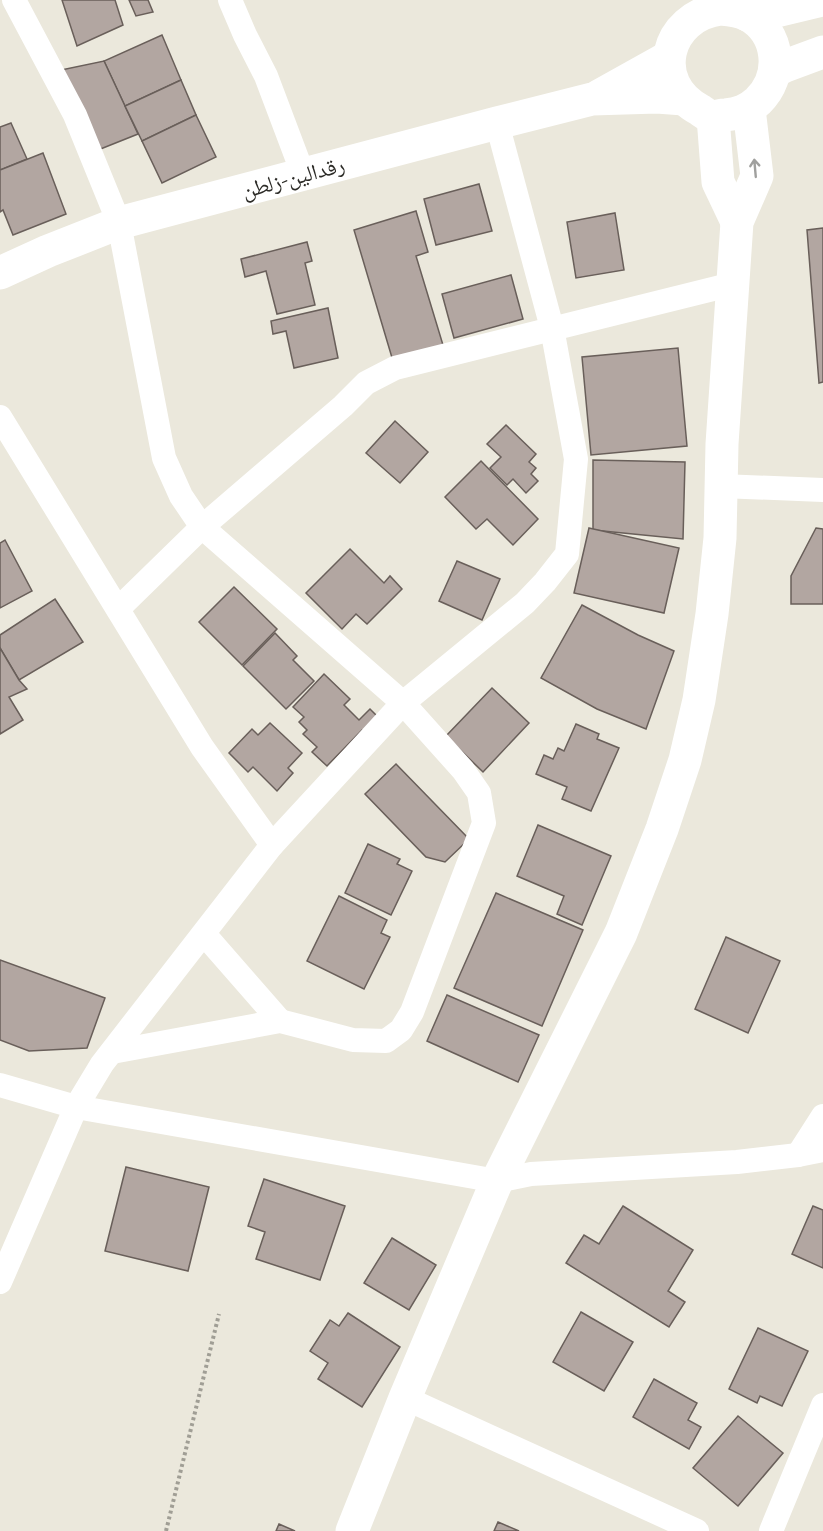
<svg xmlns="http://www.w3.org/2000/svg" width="823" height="1531" font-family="'Alegreya Sans','Noto Naskh Arabic',sans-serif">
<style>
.building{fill:#b2a6a1;stroke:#695f5a;stroke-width:1.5}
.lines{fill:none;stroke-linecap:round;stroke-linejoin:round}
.path{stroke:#a09e95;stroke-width:4;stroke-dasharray:3 3;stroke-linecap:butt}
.minor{stroke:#fff;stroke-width:24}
.primary{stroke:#fff;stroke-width:33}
.oneway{stroke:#a0a09e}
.labels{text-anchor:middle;stroke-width:4.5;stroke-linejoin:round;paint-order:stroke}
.street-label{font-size:22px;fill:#2d2c28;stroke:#fff}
</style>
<rect width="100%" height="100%" fill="#ebe8dc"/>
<g class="building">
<path d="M62 0H115L123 25 77 46Z"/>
<path d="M129 0H148L153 12 136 16Z"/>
<path d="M162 35 181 80 125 106 104 61Z"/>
<path d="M104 61 138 134 98 150 61 70Z"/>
<path d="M181 80 196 115 142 141 125 106Z"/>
<path d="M196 115 216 157 162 183 142 141Z"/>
<path d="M11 123 27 159 0 170V127Z"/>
<path d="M43 153 66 214 13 235 3 210 0 212V170Z"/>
<path d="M479 184 492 231 436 245 424 199Z"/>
<path d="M416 211 428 252 416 256 443 345 393 361 354 230Z"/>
<path d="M615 213 624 270 576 278 567 222Z"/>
<path d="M823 228V382L819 383 807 230Z"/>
<path d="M307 242 312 261 305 263 315 305 277 314 266 271 245 277 241 259Z"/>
<path d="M511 275 523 319 454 338 442 294Z"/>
<path d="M328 308 338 358 294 368 286 331 273 334 271 321Z"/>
<path d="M678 348 687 446 591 455 582 357Z"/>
<path d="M395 421 428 452 400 483 366 453Z"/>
<path d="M506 425 536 454 529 462 536 468 531 474 538 481 526 493 513 479 507 485 490 468 501 457 487 444Z"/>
<path d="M593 460 685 462 683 539 593 530Z"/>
<path d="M481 461 538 519 513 545 487 519 476 529 445 497Z"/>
<path d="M589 528 679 548 664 613 574 593Z"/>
<path d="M816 528 823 529V604H791V576Z"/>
<path d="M5 540 32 591 0 608V543Z"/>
<path d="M350 549 384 583 390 576 402 589 367 624 356 614 342 629 306 593Z"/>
<path d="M457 561 500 579 482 620 439 601Z"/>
<path d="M234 587 277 629 242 665 199 622Z"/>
<path d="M55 599 83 642 19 680 0 648V635Z"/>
<path d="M582 605 638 635 674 651 646 729 597 709 541 678Z"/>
<path d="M275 633 297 656 293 660 314 681 286 709 243 666Z"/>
<path d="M0 648 19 680 27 689 9 697 23 720 0 734Z"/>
<path d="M324 674 350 699 344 705 359 720 370 709 382 721 368 736 362 730 327 766 312 752 317 747 303 734 307 730 299 722 304 717 293 707Z"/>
<path d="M492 688 529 723 483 772 446 736Z"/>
<path d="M270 723 302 753 288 768 293 773 277 791 253 767 248 772 229 753 252 729 258 735Z"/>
<path d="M576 724 599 734 597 739 619 748 591 811 562 799 567 787 536 774 544 755 553 759 558 748 564 751Z"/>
<path d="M396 764 469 839 445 862 426 857 365 794Z"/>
<path d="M538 825 611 856 582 925 557 914 564 896 517 876Z"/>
<path d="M368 844 400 859 397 864 412 871 391 915 345 893Z"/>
<path d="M496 893 583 930 542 1026 454 988Z"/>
<path d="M339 896 387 920 381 933 390 937 364 989 307 961Z"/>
<path d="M726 937 780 961 748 1033 695 1009Z"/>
<path d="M0 960 105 998 87 1048 29 1051 0 1040Z"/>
<path d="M447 995 539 1035 518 1082 427 1041Z"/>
<path d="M126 1167 209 1187 188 1271 105 1251Z"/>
<path d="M264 1179 345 1206 320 1280 256 1259 265 1232 248 1226Z"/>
<path d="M623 1206 693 1250 668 1291 685 1302 669 1327 566 1263 584 1235 599 1244Z"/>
<path d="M813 1206 823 1210V1268L792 1254Z"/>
<path d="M392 1238 436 1265 409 1310 364 1283Z"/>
<path d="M581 1312 633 1342 604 1391 553 1362Z"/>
<path d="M348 1313 400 1347 362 1407 318 1379 328 1363 310 1351 330 1320 339 1326Z"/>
<path d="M758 1328 808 1351 782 1406 760 1396 757 1403 729 1389Z"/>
<path d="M654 1379 697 1403 688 1420 701 1427 689 1449 633 1417Z"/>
<path d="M738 1416 783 1453 738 1506 693 1468Z"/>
<path d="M498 1522 519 1531H494Z"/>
<path d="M279 1524 295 1531H276Z"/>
</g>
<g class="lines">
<path class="path" d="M166 1531 219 1314"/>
<g class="minor">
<path d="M14 0 75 115 119 223 164 458 181 496 202 527 403 703 463 770 479 793 484 823 412 1012 401 1030 386 1041 353 1040 280 1021 112 1052"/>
<path d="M230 0 245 35 266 76 303 174"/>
<path d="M0 417 202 747 272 845"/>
<path d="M721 486 823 490"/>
<path d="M118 609 202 527 343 406 366 383 395 368 733 284"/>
<path d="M204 934 280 1021"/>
<path d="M0 1085 76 1107 497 1181 531 1174 737 1162 798 1155 823 1150"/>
<path d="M798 1155 823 1116"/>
<path d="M0 1282 76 1107 102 1064 272 845 403 703 525 603 545 582 567 554 576 459 552 328 497 123"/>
<path d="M405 1398 697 1531"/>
<path d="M771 1531 823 1405"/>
</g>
<g class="primary">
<path d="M721 9C731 10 740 11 748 15 780 33 784 76 758 101 748 110 739 114 725 115 721 115 715 117 712 117 708 116 703 112 700 110 649 83 665 16 721 9Z"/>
<path d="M747 15 764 14 822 0"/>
<path d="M775 71 785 66 823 52"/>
<path d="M599 96 669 57"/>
<path d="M713 117 718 182 737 222"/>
<path d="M0 273 48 251 119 223 497 123 592 99 657 97 684 99"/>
<path d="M352 1531 405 1398 497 1181 621 933 662 829 685 760 699 700 712 614 720 538 722 444 737 222 757 176 749 109"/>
</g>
</g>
<defs><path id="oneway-shaft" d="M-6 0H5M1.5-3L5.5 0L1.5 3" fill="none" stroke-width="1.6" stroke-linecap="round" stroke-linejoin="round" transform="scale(1.5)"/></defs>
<use class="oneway" href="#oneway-shaft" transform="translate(755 168) rotate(-95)"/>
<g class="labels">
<g class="street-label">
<text transform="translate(293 177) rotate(-15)" y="8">رقدالين-زلطن</text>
</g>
</g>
</svg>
